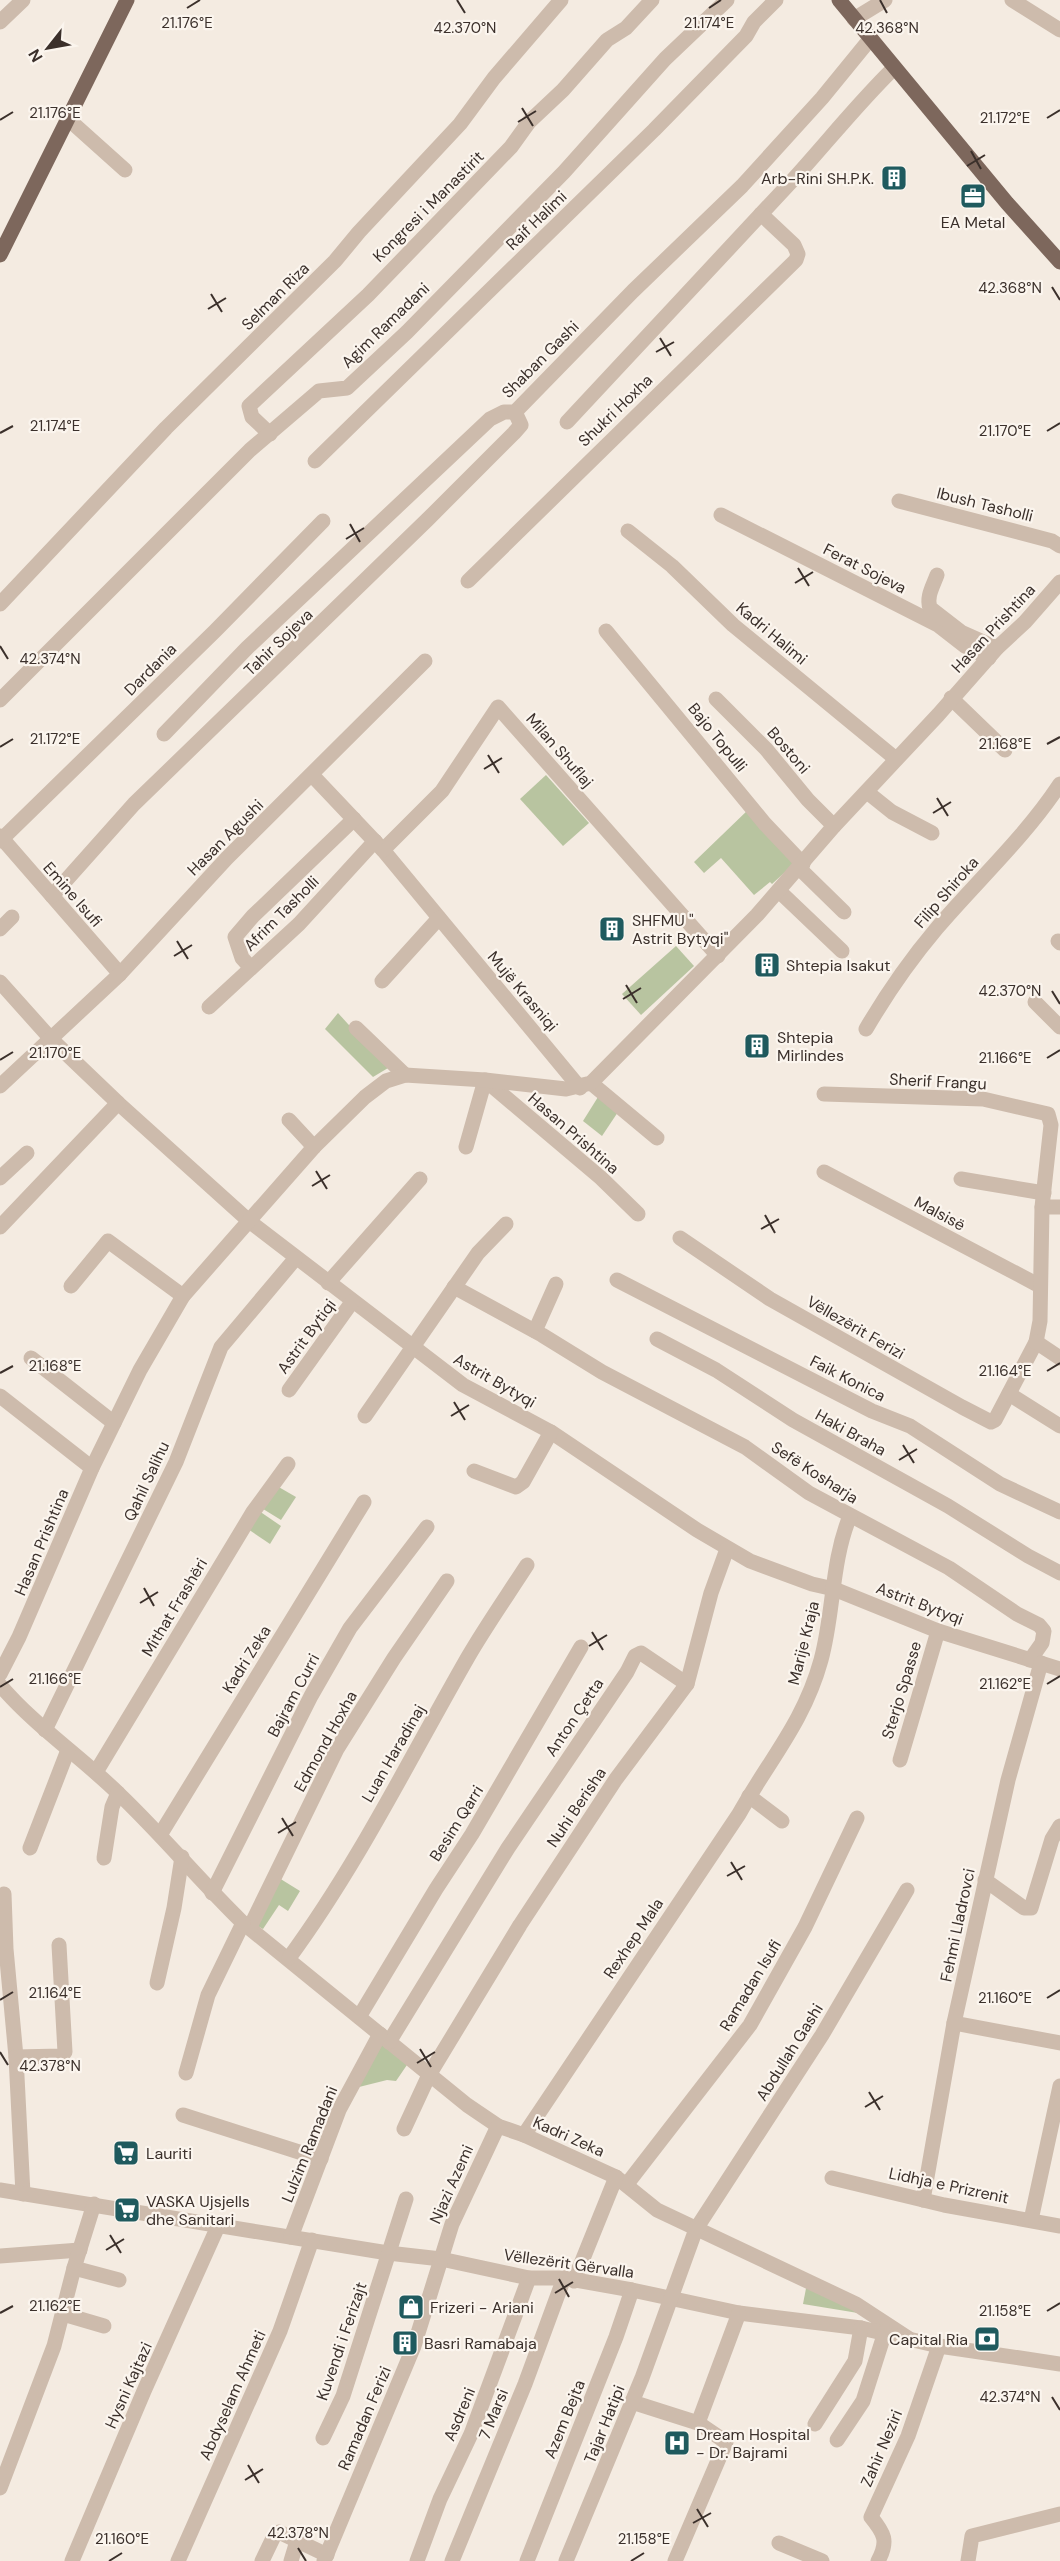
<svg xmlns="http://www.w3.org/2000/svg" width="1060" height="2561" font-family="'DM Sans',sans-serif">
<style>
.green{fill:#b8c4a0}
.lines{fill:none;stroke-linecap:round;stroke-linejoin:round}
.minor{stroke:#cdbbac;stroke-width:15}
.major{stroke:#7d675c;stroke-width:15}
.ticks{fill:none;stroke:#3b302b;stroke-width:2}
.labels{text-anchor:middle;stroke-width:4.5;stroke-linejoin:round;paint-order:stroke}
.poi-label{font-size:16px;fill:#3b302b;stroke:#fbf5ee;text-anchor:start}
.street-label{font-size:16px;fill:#3b302b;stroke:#fbf5ee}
.ticks-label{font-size:15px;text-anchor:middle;fill:#3b302b;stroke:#fbf5ee;stroke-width:4.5;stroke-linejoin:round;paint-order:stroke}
</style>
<rect width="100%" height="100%" fill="#f4ebe1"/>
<g class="green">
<path d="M546 775 589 823 563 846 520 799Z"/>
<path d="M750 808 798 860 772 884 770 882 754 895 721 858 704 873 694 862Z"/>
<path d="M676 946 694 966 641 1015 622 994Z"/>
<path d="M338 1013 388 1068 373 1077 325 1029Z"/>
<path d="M598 1097 618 1112 602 1136 583 1121Z"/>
<path d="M270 1482 296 1497 281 1520 255 1504Z"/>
<path d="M252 1506 281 1526 270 1544 242 1525Z"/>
<path d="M279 1878 300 1891 288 1911 279 1905 263 1929 252 1923Z"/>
<path d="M379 2041 409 2062 396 2081 387 2080 351 2089Z"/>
<path d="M808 2278 864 2314 803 2304Z"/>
</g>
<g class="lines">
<g class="minor">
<path d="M1012 0 1060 30"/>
<path d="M854 19 885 0"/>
<path d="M0 22 23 0"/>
<path d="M67 118 125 170"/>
<path d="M567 422C641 342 716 263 790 183 825 145 857 104 894 68"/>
<path d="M270 434 252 417 249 406 368 295 511 147 529 122 563 90 607 40 626 28 652 0"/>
<path d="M315 461 654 130 746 36 754 22 776 0"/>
<path d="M899 501 1052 541 1060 546"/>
<path d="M721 515 938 625 965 646 989 658"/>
<path d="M628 531 672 566 733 625 896 759"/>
<path d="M937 575C933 586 926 597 930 608L961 632 997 648"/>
<path d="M468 581 796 260 798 254 794 245 761 214"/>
<path d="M0 604 166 428 335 261 359 232 460 124 494 78 561 0"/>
<path d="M606 631 765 824 803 864"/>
<path d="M951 698 1005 750"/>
<path d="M716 699 766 749 808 800 834 826"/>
<path d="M0 700 250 450 319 391 347 388 407 332 564 172 665 59 727 0"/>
<path d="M164 734 247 648 490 419 504 412H515L633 291 742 186 822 98 871 38"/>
<path d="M312 775 383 850 580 1088"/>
<path d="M867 792 892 812 932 833"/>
<path d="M0 836 120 974"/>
<path d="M0 841 215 631 323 521"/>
<path d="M383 850 442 791 498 707 718 956"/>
<path d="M799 868 844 912"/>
<path d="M779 891 842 951"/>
<path d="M52 896 134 804 427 520 514 433 521 425 515 412"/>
<path d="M0 929 12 917"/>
<path d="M1058 941 1060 943"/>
<path d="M251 968 242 958 235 937 253 916 354 819"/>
<path d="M382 981 439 918"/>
<path d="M0 982 51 1039 118 1103 249 1221 463 1385 551 1432 697 1530 750 1561 812 1584 834 1589 938 1631 1060 1669"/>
<path d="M1035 1002 1060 1027"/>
<path d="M209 1007 299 924 375 841"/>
<path d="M356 1028 405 1075"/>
<path d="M866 1029C887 993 910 960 937 928 978 880 1025 837 1060 784"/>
<path d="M591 1083 657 1138"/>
<path d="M0 1086 120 974 227 858 425 661"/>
<path d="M289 1120 314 1147"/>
<path d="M466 1147 485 1080 601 1178 638 1214"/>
<path d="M824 1172 1040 1286"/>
<path d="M0 1178 27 1153"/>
<path d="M961 1179 1044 1193"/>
<path d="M1042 1207H1060"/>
<path d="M0 1227 118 1103"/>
<path d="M680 1238 770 1299 962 1407 991 1422 995 1420 1036 1342 1040 1321 1042 1207 1051 1125 1048 1114 983 1099 824 1094"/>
<path d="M617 1280 872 1411 910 1426 1000 1484 1060 1512"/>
<path d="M328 1283 420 1179"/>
<path d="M71 1286 108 1241 183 1296"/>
<path d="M454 1287 542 1335 602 1372 745 1447 809 1493 949 1568 1017 1614 1039 1625 1044 1631 1042 1643 1030 1660"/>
<path d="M535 1331 556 1284"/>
<path d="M657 1339 716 1370 793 1420 948 1506 1028 1556 1060 1573"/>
<path d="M1036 1342 1060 1358"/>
<path d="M31 1358 114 1423"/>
<path d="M289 1390 352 1302"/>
<path d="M1009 1394 1060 1426"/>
<path d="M0 1396 92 1468"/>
<path d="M365 1416 478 1253 506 1224"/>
<path d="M474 1471 516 1487 523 1482 551 1432"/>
<path d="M0 1674 19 1637 92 1468 140 1370 183 1296 314 1147 365 1097 386 1081 405 1075 485 1080 566 1089 591 1083 757 915 834 826 938 715 997 648 1025 622 1060 582"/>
<path d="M0 1685C35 1726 80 1756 119 1794 162 1835 200 1881 243 1923L467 2105 498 2126 524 2135 616 2177 657 2210 856 2304 908 2338"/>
<path d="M45 1730 176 1462 221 1347 295 1259"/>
<path d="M900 1760 938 1631"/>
<path d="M96 1772 253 1512 288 1464"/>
<path d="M749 1796 782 1821"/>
<path d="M160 1835 364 1502"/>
<path d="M30 1848 68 1750"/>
<path d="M104 1858 112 1807 118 1793"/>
<path d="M985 1880 1024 1908H1031L1052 1839 1060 1826"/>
<path d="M212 1893 311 1696 350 1628 427 1527"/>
<path d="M4 1894 6 1949 16 2057 23 2194"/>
<path d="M250 1927 337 1749 394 1658 447 1581"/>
<path d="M289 1958C358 1864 410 1758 468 1657 486 1626 507 1596 527 1565"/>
<path d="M157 1983 174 1908 182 1857"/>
<path d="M359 2017 436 1889 472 1834 581 1647"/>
<path d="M954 2023 1060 2043"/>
<path d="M389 2042 508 1848 627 1672 635 1656 641 1653 687 1684"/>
<path d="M16 2057 61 2056 65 2052 59 1945"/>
<path d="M186 2073 208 1995 243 1923"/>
<path d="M183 2115 321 2159"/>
<path d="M404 2129 429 2075 520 1925 616 1779 687 1684 711 1593 727 1549"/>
<path d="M524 2135 739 1814C769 1760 804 1722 821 1660 834 1613 831 1562 850 1516"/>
<path d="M832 2178 944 2205 1060 2226"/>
<path d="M627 2184 750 2025 805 1927 857 1818"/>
<path d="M0 2190 388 2253 441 2259 529 2278H564L632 2290 739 2313 861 2328 939 2346 1060 2364"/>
<path d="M923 2200 954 2023 1008 1780 1041 1663"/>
<path d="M1031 2220 1060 2086"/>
<path d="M291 2237 339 2110 380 2034"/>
<path d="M0 2256 80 2250"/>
<path d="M74 2268 119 2280"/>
<path d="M574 2281 616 2177"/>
<path d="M63 2314 104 2326"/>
<path d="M632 2402 698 2423 726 2442 675 2561"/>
<path d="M698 2423 739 2313"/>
<path d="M815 2424 855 2361 861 2328"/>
<path d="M323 2438 343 2396 406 2199"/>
<path d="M837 2440 863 2401 885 2332"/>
<path d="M0 2488 54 2346 74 2268 94 2204"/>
<path d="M779 2543 822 2561"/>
<path d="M72 2561 144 2391 219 2224"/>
<path d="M178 2561 280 2331 312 2240"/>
<path d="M262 2561 275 2534 279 2532 327 2555"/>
<path d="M291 2561 297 2541"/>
<path d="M324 2561 414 2346 452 2224 498 2126"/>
<path d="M417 2561 440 2499 471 2434 529 2278"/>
<path d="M452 2561 525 2384 564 2278"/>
<path d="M527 2561 616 2337 632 2290"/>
<path d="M566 2561 642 2378 696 2229 822 2035 907 1890"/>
<path d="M878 2561C889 2541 884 2533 871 2517L908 2436 939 2346"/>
<path d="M968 2561 972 2536 1060 2514"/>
</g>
<g class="major">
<path d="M839 0 1007 203 1060 262"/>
<path d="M0 255 127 0"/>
</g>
</g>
<path class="ticks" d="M457 0 465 13M880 0 887 13M187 8 200 0M709 8 721 0M522 108 533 126M1047 118 1060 110M0 120 13 112M518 122 536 111M971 151 981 169M967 166 985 155M1052 287 1060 300M211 294 222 312M208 309 226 298M660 338 671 356M656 352 674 342M1047 431 1060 423M0 433 13 426M350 524 360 542M346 539 364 528M798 568 809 586M795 583 813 572M0 646 8 659M1047 744 1060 737M0 747 13 739M488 755 499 773M484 769 502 758M937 798 948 816M933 813 951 802M177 941 188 959M174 956 192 945M626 985 637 1003M1052 991 1060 1004M623 999 641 988M1047 1058 1060 1050M0 1060 13 1052M316 1171 327 1189M312 1186 330 1175M765 1215 775 1233M761 1229 779 1219M1047 1371 1060 1363M0 1373 13 1366M454 1402 465 1420M451 1416 469 1405M903 1445 914 1463M899 1460 917 1449M144 1588 154 1606M140 1603 158 1592M592 1632 603 1650M589 1646 607 1635M1047 1684 1060 1676M0 1687 13 1679M282 1818 293 1836M278 1833 296 1822M731 1862 742 1880M727 1876 745 1866M1047 1998 1060 1990M0 2000 13 1992M420 2049 431 2067M0 2052 8 2065M417 2063 435 2052M869 2092 880 2110M865 2107 883 2096M110 2235 121 2253M106 2250 124 2239M559 2279 569 2297M555 2293 573 2282M1047 2311 1060 2303M0 2313 13 2306M1052 2397 1060 2410M248 2465 259 2483M245 2480 263 2469M697 2509 708 2527M693 2523 711 2513M298 2548 306 2561M109 2561 122 2553M631 2561 644 2553"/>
<defs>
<symbol id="building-square" viewBox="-11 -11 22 22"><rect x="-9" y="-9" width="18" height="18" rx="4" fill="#1f5a5e" stroke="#fbf5ee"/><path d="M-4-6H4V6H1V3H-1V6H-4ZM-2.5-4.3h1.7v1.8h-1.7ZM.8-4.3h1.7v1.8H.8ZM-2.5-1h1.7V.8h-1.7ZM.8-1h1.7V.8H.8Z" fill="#fff"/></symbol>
<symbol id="office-square" viewBox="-11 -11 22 22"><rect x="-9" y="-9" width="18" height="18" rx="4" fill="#1f5a5e" stroke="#fbf5ee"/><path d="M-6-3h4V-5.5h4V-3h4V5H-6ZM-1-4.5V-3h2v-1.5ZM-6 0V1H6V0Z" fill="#fff"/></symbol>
<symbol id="supermarket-square" viewBox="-11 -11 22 22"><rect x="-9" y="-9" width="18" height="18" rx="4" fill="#1f5a5e" stroke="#fbf5ee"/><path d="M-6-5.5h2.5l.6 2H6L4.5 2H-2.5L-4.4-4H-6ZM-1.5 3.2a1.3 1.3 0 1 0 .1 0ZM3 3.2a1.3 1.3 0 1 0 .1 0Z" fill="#fff"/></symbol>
<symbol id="shop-square" viewBox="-11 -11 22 22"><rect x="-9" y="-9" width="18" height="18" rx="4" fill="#1f5a5e" stroke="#fbf5ee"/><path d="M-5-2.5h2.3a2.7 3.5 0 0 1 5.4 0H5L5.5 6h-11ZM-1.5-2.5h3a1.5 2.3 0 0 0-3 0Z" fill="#fff"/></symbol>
<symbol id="bank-square" viewBox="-11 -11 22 22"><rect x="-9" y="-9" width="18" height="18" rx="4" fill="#1f5a5e" stroke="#fbf5ee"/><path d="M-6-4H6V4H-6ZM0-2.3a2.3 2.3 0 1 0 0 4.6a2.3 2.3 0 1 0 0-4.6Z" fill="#fff"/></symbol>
<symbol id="hospital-square" viewBox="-11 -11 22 22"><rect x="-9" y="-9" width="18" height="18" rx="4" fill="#1f5a5e" stroke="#fbf5ee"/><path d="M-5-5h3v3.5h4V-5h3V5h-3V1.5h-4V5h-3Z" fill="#fff"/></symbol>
</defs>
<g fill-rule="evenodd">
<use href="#building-square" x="879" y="163" width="30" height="30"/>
<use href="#office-square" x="958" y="181" width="30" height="30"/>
<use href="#building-square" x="597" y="914" width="30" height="30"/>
<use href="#building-square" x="752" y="950" width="30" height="30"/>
<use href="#building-square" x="742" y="1031" width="30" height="30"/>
<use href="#supermarket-square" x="111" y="2138" width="30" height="30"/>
<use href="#supermarket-square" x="112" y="2195" width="30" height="30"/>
<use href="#shop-square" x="396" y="2292" width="30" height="30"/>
<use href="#bank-square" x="972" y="2324" width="30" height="30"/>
<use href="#building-square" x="390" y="2328" width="30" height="30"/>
<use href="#hospital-square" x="662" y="2428" width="30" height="30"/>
</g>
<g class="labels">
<g class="poi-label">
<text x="874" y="184" text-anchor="end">Arb-Rini SH.P.K.</text>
<text x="973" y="228" text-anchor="middle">EA Metal</text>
<text x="632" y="926">SHFMU "<tspan x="632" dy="18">Astrit Bytyqi"</tspan></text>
<text x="786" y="971">Shtepia Isakut</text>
<text x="777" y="1043">Shtepia<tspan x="777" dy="18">Mirlindes</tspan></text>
<text x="146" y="2159">Lauriti</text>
<text x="146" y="2207">VASKA Ujsjells<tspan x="146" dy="18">dhe Sanitari</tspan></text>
<text x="430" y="2313">Frizeri - Ariani</text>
<text x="968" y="2345" text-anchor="end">Capital Ria</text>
<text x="424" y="2349">Basri Ramabaja</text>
<text x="696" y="2440">Dream Hospital<tspan x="696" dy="18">- Dr. Bajrami</tspan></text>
</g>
<g class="street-label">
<text transform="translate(428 206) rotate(-45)" y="6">Kongresi i Manastirit</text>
<text transform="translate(536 220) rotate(-44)" y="6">Raif Halimi</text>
<text transform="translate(275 296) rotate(-45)" y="6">Selman Riza</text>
<text transform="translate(385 325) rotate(-44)" y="6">Agim Ramadani</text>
<text transform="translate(540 359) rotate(-45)" y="6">Shaban Gashi</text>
<text transform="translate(615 410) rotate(-44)" y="6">Shukri Hoxha</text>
<text transform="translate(985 504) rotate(14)" y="6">Ibush Tasholli</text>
<text transform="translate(865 568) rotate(27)" y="6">Ferat Sojeva</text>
<text transform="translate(993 628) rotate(-47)" y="6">Hasan Prishtina</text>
<text transform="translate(772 633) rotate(40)" y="6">Kadri Halimi</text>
<text transform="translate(278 642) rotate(-44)" y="6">Tahir Sojeva</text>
<text transform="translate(150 669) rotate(-45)" y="6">Dardania</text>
<text transform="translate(718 737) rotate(51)" y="6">Bajo Topulli</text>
<text transform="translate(560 750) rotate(49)" y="6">Milan Shuflaj</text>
<text transform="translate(789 750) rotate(49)" y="6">Bostoni</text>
<text transform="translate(225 837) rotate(-45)" y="6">Hasan Agushi</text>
<text transform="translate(946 892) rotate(-49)" y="6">Filip Shiroka</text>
<text transform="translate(73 894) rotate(49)" y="6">Emine Isufi</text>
<text transform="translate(281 913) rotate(-45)" y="6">Afrim Tasholli</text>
<text transform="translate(523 991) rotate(50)" y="6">Mujë Krasniqi</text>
<text transform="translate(938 1081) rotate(3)" y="6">Sherif Frangu</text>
<text transform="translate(574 1133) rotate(41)" y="6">Hasan Prishtina</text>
<text transform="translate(940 1213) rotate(28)" y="6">Malsisë</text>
<text transform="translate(856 1327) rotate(30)" y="6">Vëllezërit Ferizi</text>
<text transform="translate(306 1336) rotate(-54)" y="6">Astrit Bytiqi</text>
<text transform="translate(848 1378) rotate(27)" y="6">Faik Konica</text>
<text transform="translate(495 1380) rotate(30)" y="6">Astrit Bytyqi</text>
<text transform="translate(851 1432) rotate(29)" y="6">Haki Braha</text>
<text transform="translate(815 1472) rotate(33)" y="6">Sefë Kosharja</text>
<text transform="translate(146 1481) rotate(-65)" y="6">Qahil Salihu</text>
<text transform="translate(41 1542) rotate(-67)" y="6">Hasan Prishtina</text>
<text transform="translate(920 1603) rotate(21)" y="6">Astrit Bytyqi</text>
<text transform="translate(174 1607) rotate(-59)" y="6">Mithat Frashëri</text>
<text transform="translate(803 1643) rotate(-76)" y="6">Marije Kraja</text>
<text transform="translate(246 1659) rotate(-58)" y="6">Kadri Zeka</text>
<text transform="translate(901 1690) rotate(-73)" y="6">Sterjo Spasse</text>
<text transform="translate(293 1695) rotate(-62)" y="6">Bajram Curri</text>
<text transform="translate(574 1717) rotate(-56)" y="6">Anton Çetta</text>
<text transform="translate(325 1741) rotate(-61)" y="6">Edmond Hoxha</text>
<text transform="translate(393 1753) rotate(-60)" y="6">Luan Haradinaj</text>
<text transform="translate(576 1807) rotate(-56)" y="6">Nuhi Berisha</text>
<text transform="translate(456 1823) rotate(-58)" y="6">Besim Qarri</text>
<text transform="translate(957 1925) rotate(-78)" y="6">Fehmi Lladrovci</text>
<text transform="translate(633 1938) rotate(-56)" y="6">Rexhep Mala</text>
<text transform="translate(750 1985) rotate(-59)" y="6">Ramadan Isufi</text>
<text transform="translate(789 2052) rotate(-58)" y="6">Abdullah Gashi</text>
<text transform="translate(569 2136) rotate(24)" y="6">Kadri Zeka</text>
<text transform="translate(309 2144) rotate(-68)" y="6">Lulzim Ramadani</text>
<text transform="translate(451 2184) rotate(-66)" y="6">Njazi Azemi</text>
<text transform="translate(949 2185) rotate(12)" y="6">Lidhja e Prizrenit</text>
<text transform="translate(569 2263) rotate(8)" y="6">Vëllezërit Gërvalla</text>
<text transform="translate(341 2341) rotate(-71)" y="6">Kuvendi i Ferizajt</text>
<text transform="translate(128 2385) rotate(-66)" y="6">Hysni Kajtazi</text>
<text transform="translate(232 2395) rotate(-66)" y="6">Abdyselam Ahmeti</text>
<text transform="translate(459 2414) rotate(-67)" y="6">Asdreni</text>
<text transform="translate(493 2414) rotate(-68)" y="6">7 Marsi</text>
<text transform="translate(364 2418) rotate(-67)" y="6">Ramadan Ferizi</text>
<text transform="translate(564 2419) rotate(-68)" y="6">Azem Bejta</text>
<text transform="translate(604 2424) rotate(-68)" y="6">Tajar Hatipi</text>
<text transform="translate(881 2448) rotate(-67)" y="6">Zahir Neziri</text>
</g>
</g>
<g class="ticks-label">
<text x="187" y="28">21.176°E</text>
<text x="709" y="28">21.174°E</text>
<text x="465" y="33">42.370°N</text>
<text x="887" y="33">42.368°N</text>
<text x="55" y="118">21.176°E</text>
<text x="1005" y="123">21.172°E</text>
<text x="1010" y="293">42.368°N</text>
<text x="55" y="431">21.174°E</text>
<text x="1005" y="436">21.170°E</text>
<text x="50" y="664">42.374°N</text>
<text x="55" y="744">21.172°E</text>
<text x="1005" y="749">21.168°E</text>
<text x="1010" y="996">42.370°N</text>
<text x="55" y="1058">21.170°E</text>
<text x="1005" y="1063">21.166°E</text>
<text x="55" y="1371">21.168°E</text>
<text x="1005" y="1376">21.164°E</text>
<text x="55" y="1684">21.166°E</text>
<text x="1005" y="1689">21.162°E</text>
<text x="55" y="1998">21.164°E</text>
<text x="1005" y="2003">21.160°E</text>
<text x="50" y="2071">42.378°N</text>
<text x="55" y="2311">21.162°E</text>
<text x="1005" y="2316">21.158°E</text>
<text x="1010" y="2402">42.374°N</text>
<text x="298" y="2538">42.378°N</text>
<text x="122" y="2544">21.160°E</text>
<text x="644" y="2544">21.158°E</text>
</g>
<g transform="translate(48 48) rotate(239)" stroke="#fbf5ee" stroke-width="4.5" paint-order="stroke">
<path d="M0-4.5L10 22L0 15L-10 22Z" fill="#3b302b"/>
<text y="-9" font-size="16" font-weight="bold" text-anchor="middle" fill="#3b302b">N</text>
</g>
</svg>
